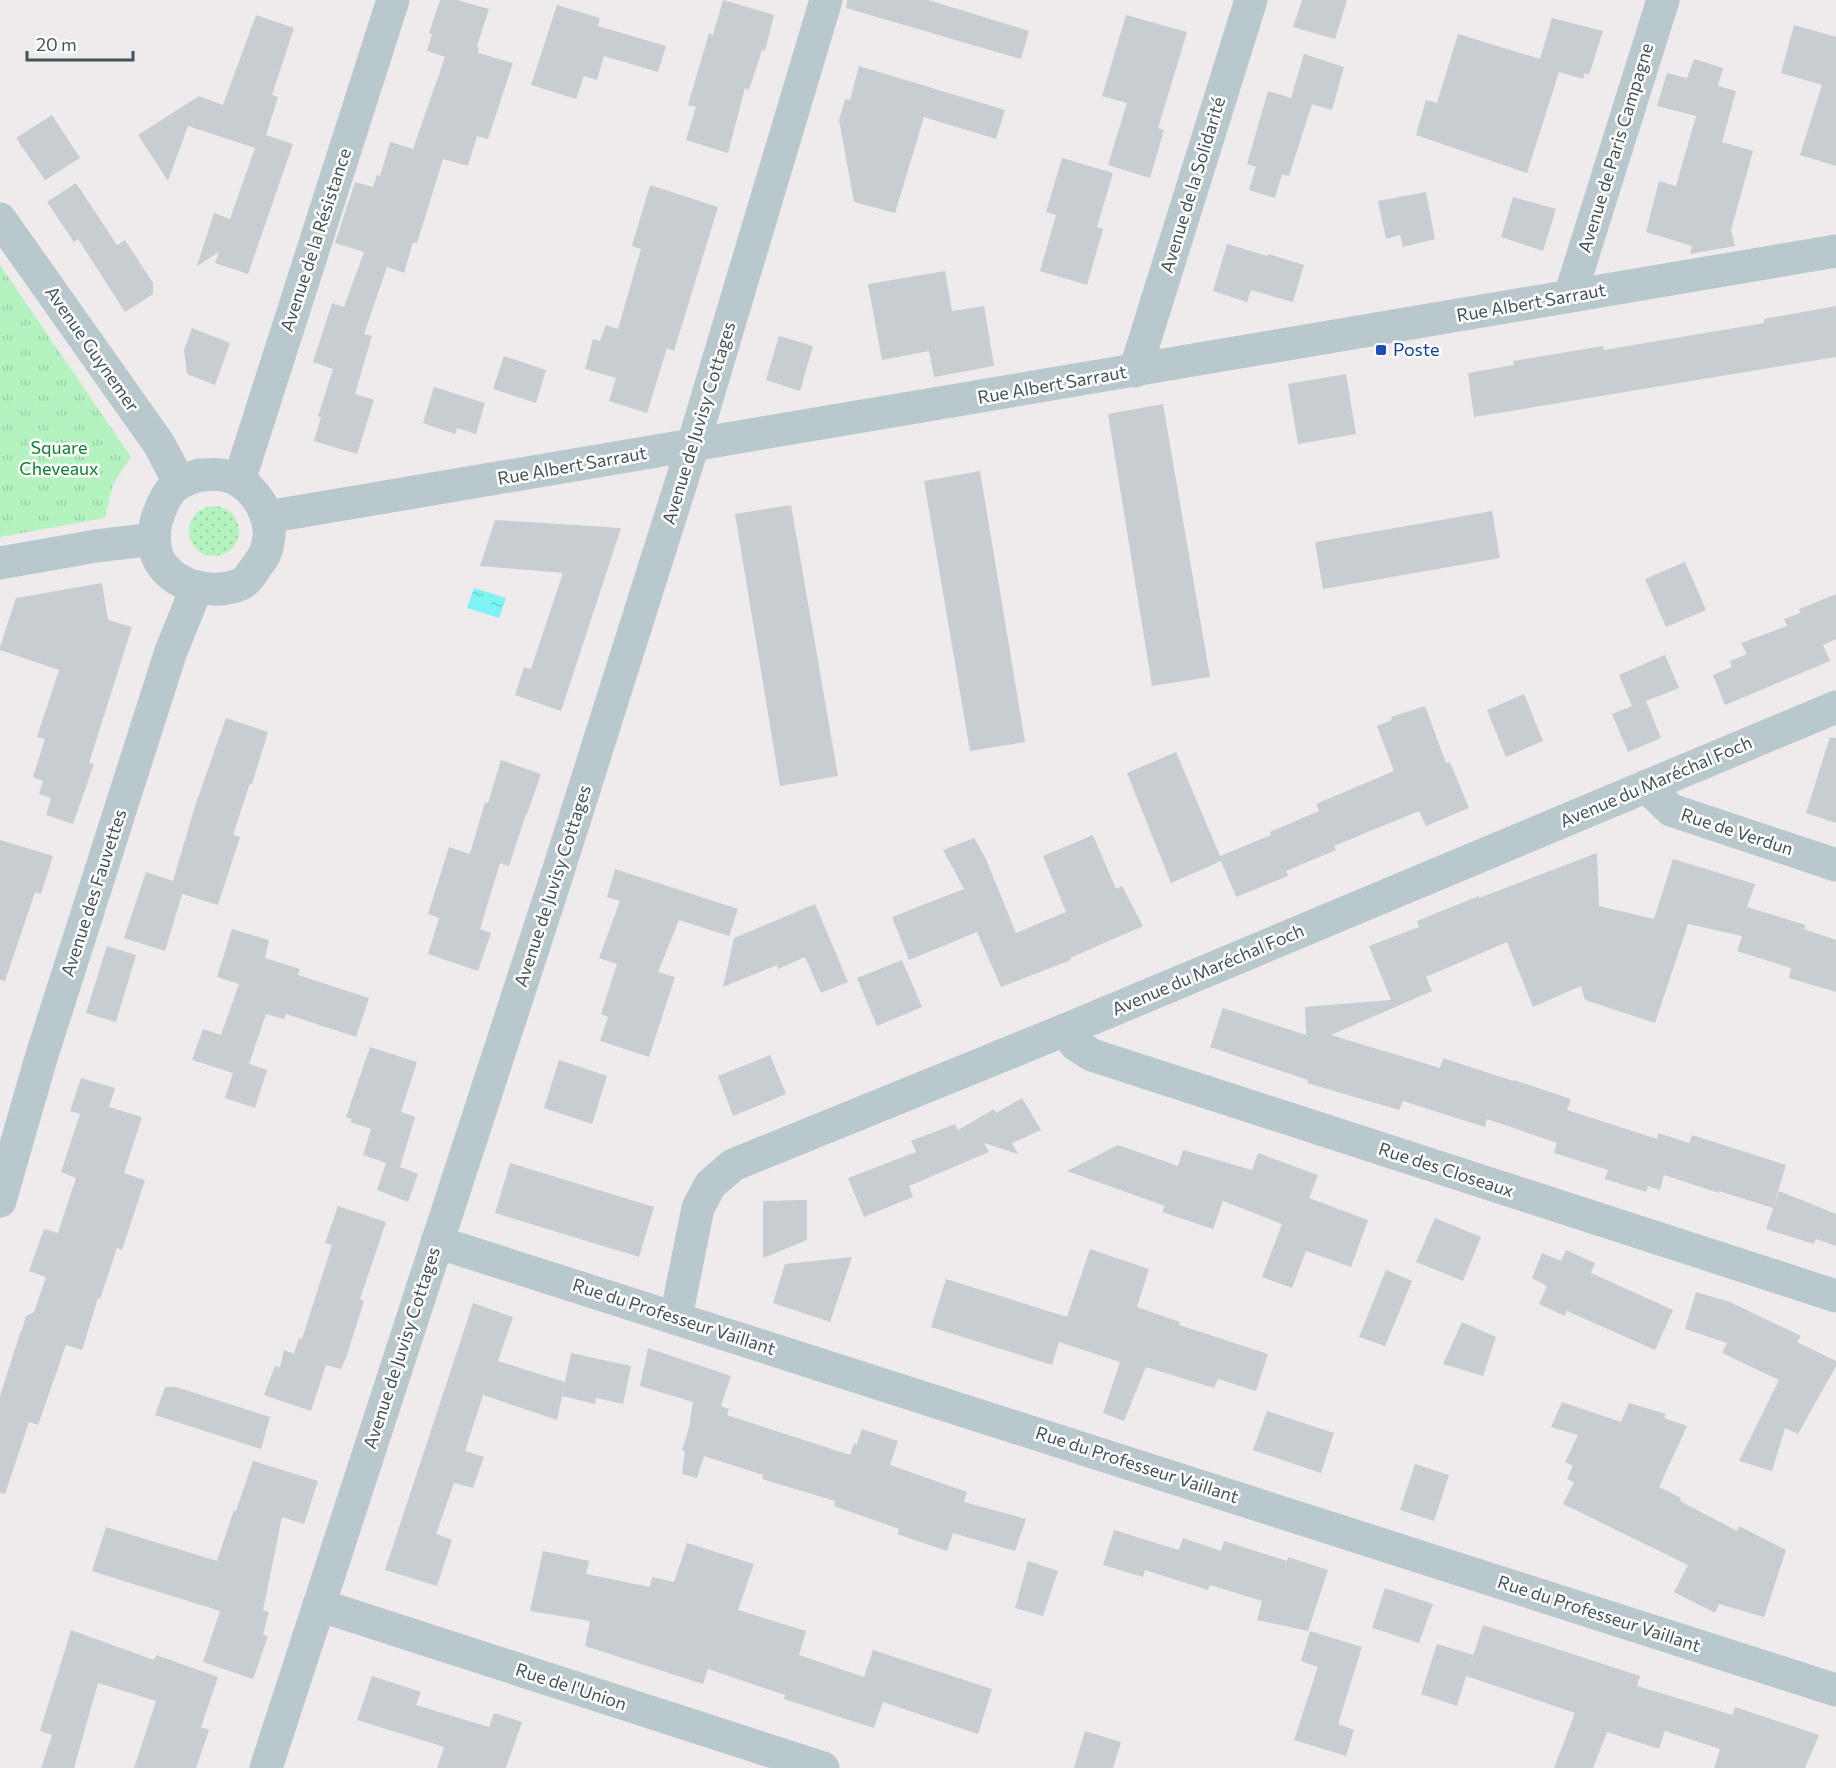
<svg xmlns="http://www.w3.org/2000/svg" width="1836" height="1768" font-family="Commissioner,sans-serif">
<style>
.grass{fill:url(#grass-dots)}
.park{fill:url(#park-tufts)}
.water{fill:url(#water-ripples)}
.building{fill:#c7cdd1}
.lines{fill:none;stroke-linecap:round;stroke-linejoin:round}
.minor{stroke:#b8c8cd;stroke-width:33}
.transit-dot{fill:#1a4fb4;stroke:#fff;stroke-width:2}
.labels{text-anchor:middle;stroke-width:5;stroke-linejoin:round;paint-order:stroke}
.street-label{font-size:18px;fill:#42545a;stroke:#fff}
.transit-label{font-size:18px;fill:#164399;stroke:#fff;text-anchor:start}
.park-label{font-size:18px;fill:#0e812f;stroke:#fff}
</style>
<defs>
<pattern id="grass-dots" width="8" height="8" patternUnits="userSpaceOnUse" patternTransform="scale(1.5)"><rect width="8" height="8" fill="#b4f2bf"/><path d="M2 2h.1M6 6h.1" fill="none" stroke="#9cd1a6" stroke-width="1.8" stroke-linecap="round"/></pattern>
<pattern id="park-tufts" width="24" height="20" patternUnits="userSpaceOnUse" patternTransform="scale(1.5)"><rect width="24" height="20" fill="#b4f2bf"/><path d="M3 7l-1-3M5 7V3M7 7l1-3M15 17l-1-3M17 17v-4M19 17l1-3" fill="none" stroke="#9cd1a6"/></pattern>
<pattern id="water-ripples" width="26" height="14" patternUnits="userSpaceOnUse" patternTransform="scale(1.5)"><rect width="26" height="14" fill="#7df3f3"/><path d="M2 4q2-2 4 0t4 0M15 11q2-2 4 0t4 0" fill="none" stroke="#6dd2d3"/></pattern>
</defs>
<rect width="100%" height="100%" fill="#efebec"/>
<circle class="grass" cx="214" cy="531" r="25"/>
<path class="park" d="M0 265 131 457 113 484 105 518 0 537Z"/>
<path class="water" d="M474 588 506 598 499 618 467 608Z"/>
<g class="building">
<path d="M440 0H457L489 9 477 46 479 48 478 53 513 63 488 139 477 136 468 166 443 159 417 243 413 242 404 273 387 267 364 334 372 336 355 394 374 400 357 454 314 441 321 417 318 416 333 369 313 362 332 303 344 307 364 252 335 243 355 182 373 187 377 175 380 176 390 142 413 149 445 57 427 51 432 34 429 33Z"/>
<path d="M723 0 774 15 765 51 762 50 749 90 745 88 728 153 686 140 696 107 688 105 709 33 713 35Z"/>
<path d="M847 0H928L1029 31 1021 59 846 8Z"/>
<path d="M1302 0H1347L1335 39 1293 27Z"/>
<path d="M557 5 600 18 598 26 666 46 658 72 604 56 597 80 584 76 576 99 531 85Z"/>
<path d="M256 15 294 28 272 95 278 97 266 135 293 144 248 274 215 263 219 252 197 266 214 213 230 219 255 148 188 126 168 181 138 135 199 96 223 105Z"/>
<path d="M1126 15 1187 32 1158 128 1164 130 1150 178 1108 165 1127 103 1102 96Z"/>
<path d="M1552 18 1603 31 1589 75 1585 73 1583 79 1559 72 1527 173 1416 135 1426 100 1437 103 1458 34 1540 59Z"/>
<path d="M1794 25 1836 37V166L1800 155 1822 85 1781 73Z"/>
<path d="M1304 54 1344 67 1332 110 1312 104 1289 176 1282 174 1275 198 1249 190 1256 167 1247 164 1268 91 1291 98Z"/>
<path d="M1694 59 1723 68 1718 86 1736 91 1722 142 1753 151 1731 230 1735 246 1690 254 1692 246 1646 232 1659 181 1676 186 1696 116 1657 106 1667 73 1687 78Z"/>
<path d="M859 66 1005 110 996 139 924 117 895 213 854 202 839 120 845 99 850 100Z"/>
<path d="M52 115 80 158 45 180 16 138Z"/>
<path d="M1062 158 1113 173 1097 227 1103 229 1087 285 1040 271 1056 215 1046 212Z"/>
<path d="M76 183 117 245 125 240 153 283V294L125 312 78 239 74 242 47 202Z"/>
<path d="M650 185 718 207 674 351 667 348 647 413 609 401 616 378 585 369 593 339 600 341 606 325 618 329 641 249 632 246Z"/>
<path d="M1426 192 1435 239 1403 247 1400 235 1386 239 1378 201Z"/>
<path d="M1513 197 1556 209 1543 251 1501 237Z"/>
<path d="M1227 244 1267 256 1268 254 1304 265 1293 302 1251 290 1247 302 1213 291Z"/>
<path d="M945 271 952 311 984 306 994 366 934 377 929 351 882 360 868 284Z"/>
<path d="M1836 306V357L1474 417 1468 373 1514 365 1513 361 1603 346 1604 350 1764 323V319Z"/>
<path d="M192 328 230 343 215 385 187 374 184 350Z"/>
<path d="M779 336 813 346 800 391 766 380Z"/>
<path d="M504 356 546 370 536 403 493 389Z"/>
<path d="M1346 374 1356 434 1298 444 1288 384Z"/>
<path d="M434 387 485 403 476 434 457 428 455 434 423 423Z"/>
<path d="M1163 404 1210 677 1152 686 1108 414Z"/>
<path d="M980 471 1025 742 970 751 924 481Z"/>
<path d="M791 505 838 776 780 786 735 514Z"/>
<path d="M1492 511 1500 558 1323 589 1315 542Z"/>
<path d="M495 520 621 528 561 711 515 695 524 667 531 669 563 573 480 566Z"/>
<path d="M1685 562 1706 610 1666 627 1645 579Z"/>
<path d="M102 583 108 620 132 627 89 763 94 764 73 824 46 815 51 798 39 794 43 781 33 777 45 739 37 737 59 670 0 650V647L16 598Z"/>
<path d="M1836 594V639L1823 645 1830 661 1725 705 1713 675 1732 667 1730 661 1747 654 1741 643 1787 626 1784 619 1800 613 1799 609Z"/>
<path d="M1665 655 1679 688 1646 701 1661 738 1628 752 1612 714 1632 706 1619 675Z"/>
<path d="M1524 694 1543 741 1506 757 1487 710Z"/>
<path d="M1425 706 1446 763 1450 762 1469 808 1426 826 1419 811 1334 846 1336 850 1286 871 1288 876 1236 897 1221 861 1171 883 1127 773 1176 752 1220 856 1271 835 1270 832 1319 811 1316 804 1394 771 1377 726 1392 720 1391 717Z"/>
<path d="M226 718 268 732 252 784 250 783 233 835 240 837 218 905 182 894 165 951 124 938 146 872 173 881 195 806Z"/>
<path d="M1830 737 1836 738V823L1806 813Z"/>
<path d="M501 760 541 774 527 814H526L509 866 500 863 480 929 491 933 478 971 428 954 439 918 428 914 449 847 470 854 485 802 488 803Z"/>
<path d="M1093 835 1116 889 1122 886 1143 926 1070 958 1071 960 1001 987 977 932 909 960 892 917 964 889 943 850 974 838 985 857 1016 933 1066 912 1043 856Z"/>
<path d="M0 840 53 856 41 894 35 892 5 981 0 980Z"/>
<path d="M1597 853 1599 906 1654 919 1673 859 1755 884 1747 907 1806 925 1804 929 1836 940V992L1789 978 1791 968 1737 951 1742 936 1688 924 1655 1023 1585 1000 1581 986 1533 1007 1507 942 1426 977 1432 991 1331 1035 1440 1068 1443 1058 1513 1081 1514 1080 1571 1099 1567 1110 1657 1139 1658 1133 1689 1143 1692 1135 1786 1165 1773 1208 1719 1191V1193L1664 1175 1660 1190 1648 1186 1646 1192 1605 1179 1608 1170 1554 1153 1557 1143 1487 1119 1485 1127 1403 1101 1399 1110 1307 1083 1308 1080 1210 1047 1223 1008 1306 1035 1305 1007 1391 1000 1369 946 1419 927 1417 921 1479 896V898Z"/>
<path d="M615 869 738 909 729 936 679 920 658 972 675 977 649 1057 600 1041 608 1017 601 1014 617 964 599 958 620 901 607 897Z"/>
<path d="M815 904 848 982 821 993 805 957 778 969 777 965 723 987 734 938Z"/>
<path d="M232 929 269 940 265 958 300 969 298 975 369 998 356 1037 286 1014 284 1019 266 1014 249 1064 267 1070 255 1108 225 1098 233 1073 192 1060 203 1029 221 1035 239 984 217 977Z"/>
<path d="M107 946 136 955 116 1022 86 1013Z"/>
<path d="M902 960 922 1007 877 1026 857 978Z"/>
<path d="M370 1047 417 1062 401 1112 415 1117 400 1167 418 1174 408 1202 377 1190 386 1163 363 1155 371 1129 350 1122 352 1119 346 1117Z"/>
<path d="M770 1055 786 1094 733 1116 718 1076Z"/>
<path d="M559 1060 607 1076 592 1124 544 1108Z"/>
<path d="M81 1078 115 1088 109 1107 142 1117 124 1173 145 1180 122 1250 117 1248 100 1299 98 1298 82 1350 66 1345 38 1425 29 1422 5 1494 0 1493V1396L21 1330H22L26 1316 34 1312 46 1277 29 1271 44 1229 58 1233 76 1178 61 1172 80 1114 70 1111Z"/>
<path d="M1022 1098 1041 1130 1012 1143 1018 1154 984 1143 989 1152 909 1186 913 1197 864 1217 848 1178 916 1152 911 1141 955 1124 958 1130 994 1109 996 1113Z"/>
<path d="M1118 1145 1178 1166 1183 1150 1252 1170 1258 1153 1318 1175 1309 1198 1368 1220 1351 1267 1306 1251 1292 1288 1262 1277 1282 1224 1223 1201 1213 1229 1162 1212 1165 1206 1067 1171Z"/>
<path d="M510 1163 654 1207 639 1257 495 1213Z"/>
<path d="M1779 1191 1836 1214V1246L1816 1239 1814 1244 1766 1229Z"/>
<path d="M807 1200V1240L763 1258V1201Z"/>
<path d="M338 1206 386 1222 360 1299 364 1301 347 1355 341 1369 326 1365 311 1411 264 1395 275 1366 280 1368 284 1350 294 1354 299 1338 302 1339 332 1245 325 1243Z"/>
<path d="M1435 1218 1481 1237 1463 1281 1416 1262Z"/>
<path d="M1090 1249 1149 1269 1137 1307 1180 1322 1179 1325 1268 1354 1256 1391 1218 1379 1214 1388 1146 1367 1124 1421 1103 1413 1120 1362 1059 1342 1052 1365 931 1327 946 1279 1067 1317Z"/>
<path d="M1566 1250 1595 1263 1591 1273 1673 1310 1655 1350 1567 1311 1565 1316 1539 1304 1547 1286 1532 1278 1542 1253 1561 1261Z"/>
<path d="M852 1257 830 1322 773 1303 785 1264Z"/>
<path d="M1386 1270 1412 1281 1385 1346 1359 1337Z"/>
<path d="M1696 1292 1730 1302 1801 1336 1797 1342 1836 1361V1366L1798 1434 1785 1428 1772 1471 1739 1461 1779 1380 1722 1353 1727 1343 1685 1329Z"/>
<path d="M473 1303 513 1317 498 1361 565 1382 557 1420 483 1395 465 1451 484 1457 473 1488 454 1483 436 1534 452 1540 437 1586 385 1570Z"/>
<path d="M1462 1322 1496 1337 1483 1376 1443 1364Z"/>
<path d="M648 1348 731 1376 721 1406 729 1409 727 1415 850 1455 854 1443 857 1444 862 1429 898 1441 890 1465 967 1492 964 1502 1026 1519 1015 1551 953 1533 947 1551 897 1534 899 1529 834 1506 835 1501 762 1479 763 1475 704 1456 697 1478 682 1474 685 1451 682 1450 689 1428 693 1402 640 1386Z"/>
<path d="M571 1353 631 1366 623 1404 596 1398 595 1404 562 1396Z"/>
<path d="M165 1387H176L270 1417 261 1449 155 1415Z"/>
<path d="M1562 1402 1621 1422 1629 1403 1666 1414 1664 1418 1687 1426 1659 1487 1681 1498 1680 1501 1737 1531 1739 1526 1786 1550 1764 1617 1719 1604 1715 1613 1674 1592 1688 1565 1563 1504 1574 1482 1567 1479 1573 1466 1565 1462 1578 1435 1551 1427Z"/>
<path d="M1267 1411 1334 1433 1321 1473 1253 1450Z"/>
<path d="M253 1461 318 1481 304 1524 282 1517 263 1610 269 1612 263 1635 268 1636 253 1679 203 1662 220 1611 92 1571 106 1527 217 1561 234 1510 236 1511Z"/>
<path d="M1415 1464 1449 1475 1434 1521 1400 1510Z"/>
<path d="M1114 1530 1179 1550 1183 1538 1221 1551 1224 1541 1287 1561 1288 1557 1328 1570 1308 1631 1257 1620 1262 1601 1210 1585 1208 1590 1145 1570 1143 1577 1103 1565Z"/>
<path d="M687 1543 754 1564 738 1610 806 1631 799 1655 864 1677 873 1650 992 1689 978 1734 883 1702 874 1728 784 1699 785 1695 708 1669 703 1684 585 1646 590 1621 530 1611 543 1551 589 1561 586 1574 650 1587 652 1577 674 1582Z"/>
<path d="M1028 1561 1058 1571 1043 1616 1015 1608Z"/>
<path d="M1385 1588 1433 1604 1419 1643 1372 1628Z"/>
<path d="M1483 1625 1640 1676 1637 1686 1733 1715 1735 1707 1819 1735 1805 1768H1714L1720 1749 1665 1731 1659 1749 1607 1732 1593 1768H1554L1575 1713 1466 1676 1457 1706 1421 1694 1437 1644 1473 1655 1470 1665Z"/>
<path d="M71 1630 154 1660 156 1655 218 1677 201 1727 209 1730 196 1768H134L156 1701 98 1683 74 1768H41L52 1735 40 1731Z"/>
<path d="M1310 1631 1362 1647 1338 1724 1354 1730 1346 1756 1294 1740 1318 1667 1301 1661Z"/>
<path d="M372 1676 421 1692 416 1705 489 1727 494 1713 522 1722 506 1768H437L444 1747 357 1720Z"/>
<path d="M1085 1731 1121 1742 1113 1768H1074Z"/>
</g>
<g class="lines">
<g class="minor">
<path d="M0 219 159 444 179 482"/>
<path d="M1570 296 1663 0"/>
<path d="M1135 371 1251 0"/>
<path d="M199 475C207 475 215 474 222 475 248 479 267 505 269 530 270 535 268 542 267 548 265 555 261 561 256 567 252 573 247 581 241 584 215 595 179 588 162 565 152 553 153 526 159 513 168 488 175 483 199 475Z"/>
<path d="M239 481 393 0"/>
<path d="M267 517 1836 251"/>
<path d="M0 563 96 546 154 539"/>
<path d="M1646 786 1671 810 1836 865"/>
<path d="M1065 1030 1076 1045 1092 1055 1836 1296"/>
<path d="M0 1201 41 1058 171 651 197 587"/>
<path d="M437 1242 1836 1690"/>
<path d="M676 1317 698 1208 710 1185 733 1165 1065 1030 1836 707"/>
<path d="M319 1605 823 1768"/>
<path d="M266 1768 556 878 693 445 826 0"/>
</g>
</g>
<rect class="transit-dot" x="1375" y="344" width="12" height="12" rx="3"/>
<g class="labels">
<g class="street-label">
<text transform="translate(1616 148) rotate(-73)" y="6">Avenue de Paris Campagne</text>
<text transform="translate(1193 185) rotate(-73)" y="6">Avenue de la Solidarité</text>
<text transform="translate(316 240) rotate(-72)" y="6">Avenue de la Résistance</text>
<text transform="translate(1531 303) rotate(-10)" y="6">Rue Albert Sarraut</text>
<text transform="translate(92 349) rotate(55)" y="6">Avenue Guynemer</text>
<text transform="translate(1052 385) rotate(-10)" y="6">Rue Albert Sarraut</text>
<text transform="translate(699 423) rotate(-73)" y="6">Avenue de Juvisy Cottages</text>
<text transform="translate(572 466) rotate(-10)" y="6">Rue Albert Sarraut</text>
<text transform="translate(1656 782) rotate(-23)" y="6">Avenue du Maréchal Foch</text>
<text transform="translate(1737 832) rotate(18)" y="6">Rue de Verdun</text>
<text transform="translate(553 886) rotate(-72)" y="6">Avenue de Juvisy Cottages</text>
<text transform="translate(94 893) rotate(-72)" y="6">Avenue des Fauvettes</text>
<text transform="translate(1208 970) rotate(-23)" y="6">Avenue du Maréchal Foch</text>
<text transform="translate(1446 1170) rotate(18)" y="6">Rue des Closeaux</text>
<text transform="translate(674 1317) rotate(18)" y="6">Rue du Professeur Vaillant</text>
<text transform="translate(402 1348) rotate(-72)" y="6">Avenue de Juvisy Cottages</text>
<text transform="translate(1137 1465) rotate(18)" y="6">Rue du Professeur Vaillant</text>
<text transform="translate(1599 1614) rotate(18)" y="6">Rue du Professeur Vaillant</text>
<text transform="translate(571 1687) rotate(18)" y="6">Rue de l'Union</text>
</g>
<g class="transit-label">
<text x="1393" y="356">Poste</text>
</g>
<g class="park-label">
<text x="59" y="454">Square<tspan x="59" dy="21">Cheveaux</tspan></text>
</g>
</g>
<path d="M27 51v9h106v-9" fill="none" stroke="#42545a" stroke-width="3"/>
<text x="36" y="51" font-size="18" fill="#42545a" stroke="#ffffff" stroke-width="4.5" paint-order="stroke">20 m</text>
</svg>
